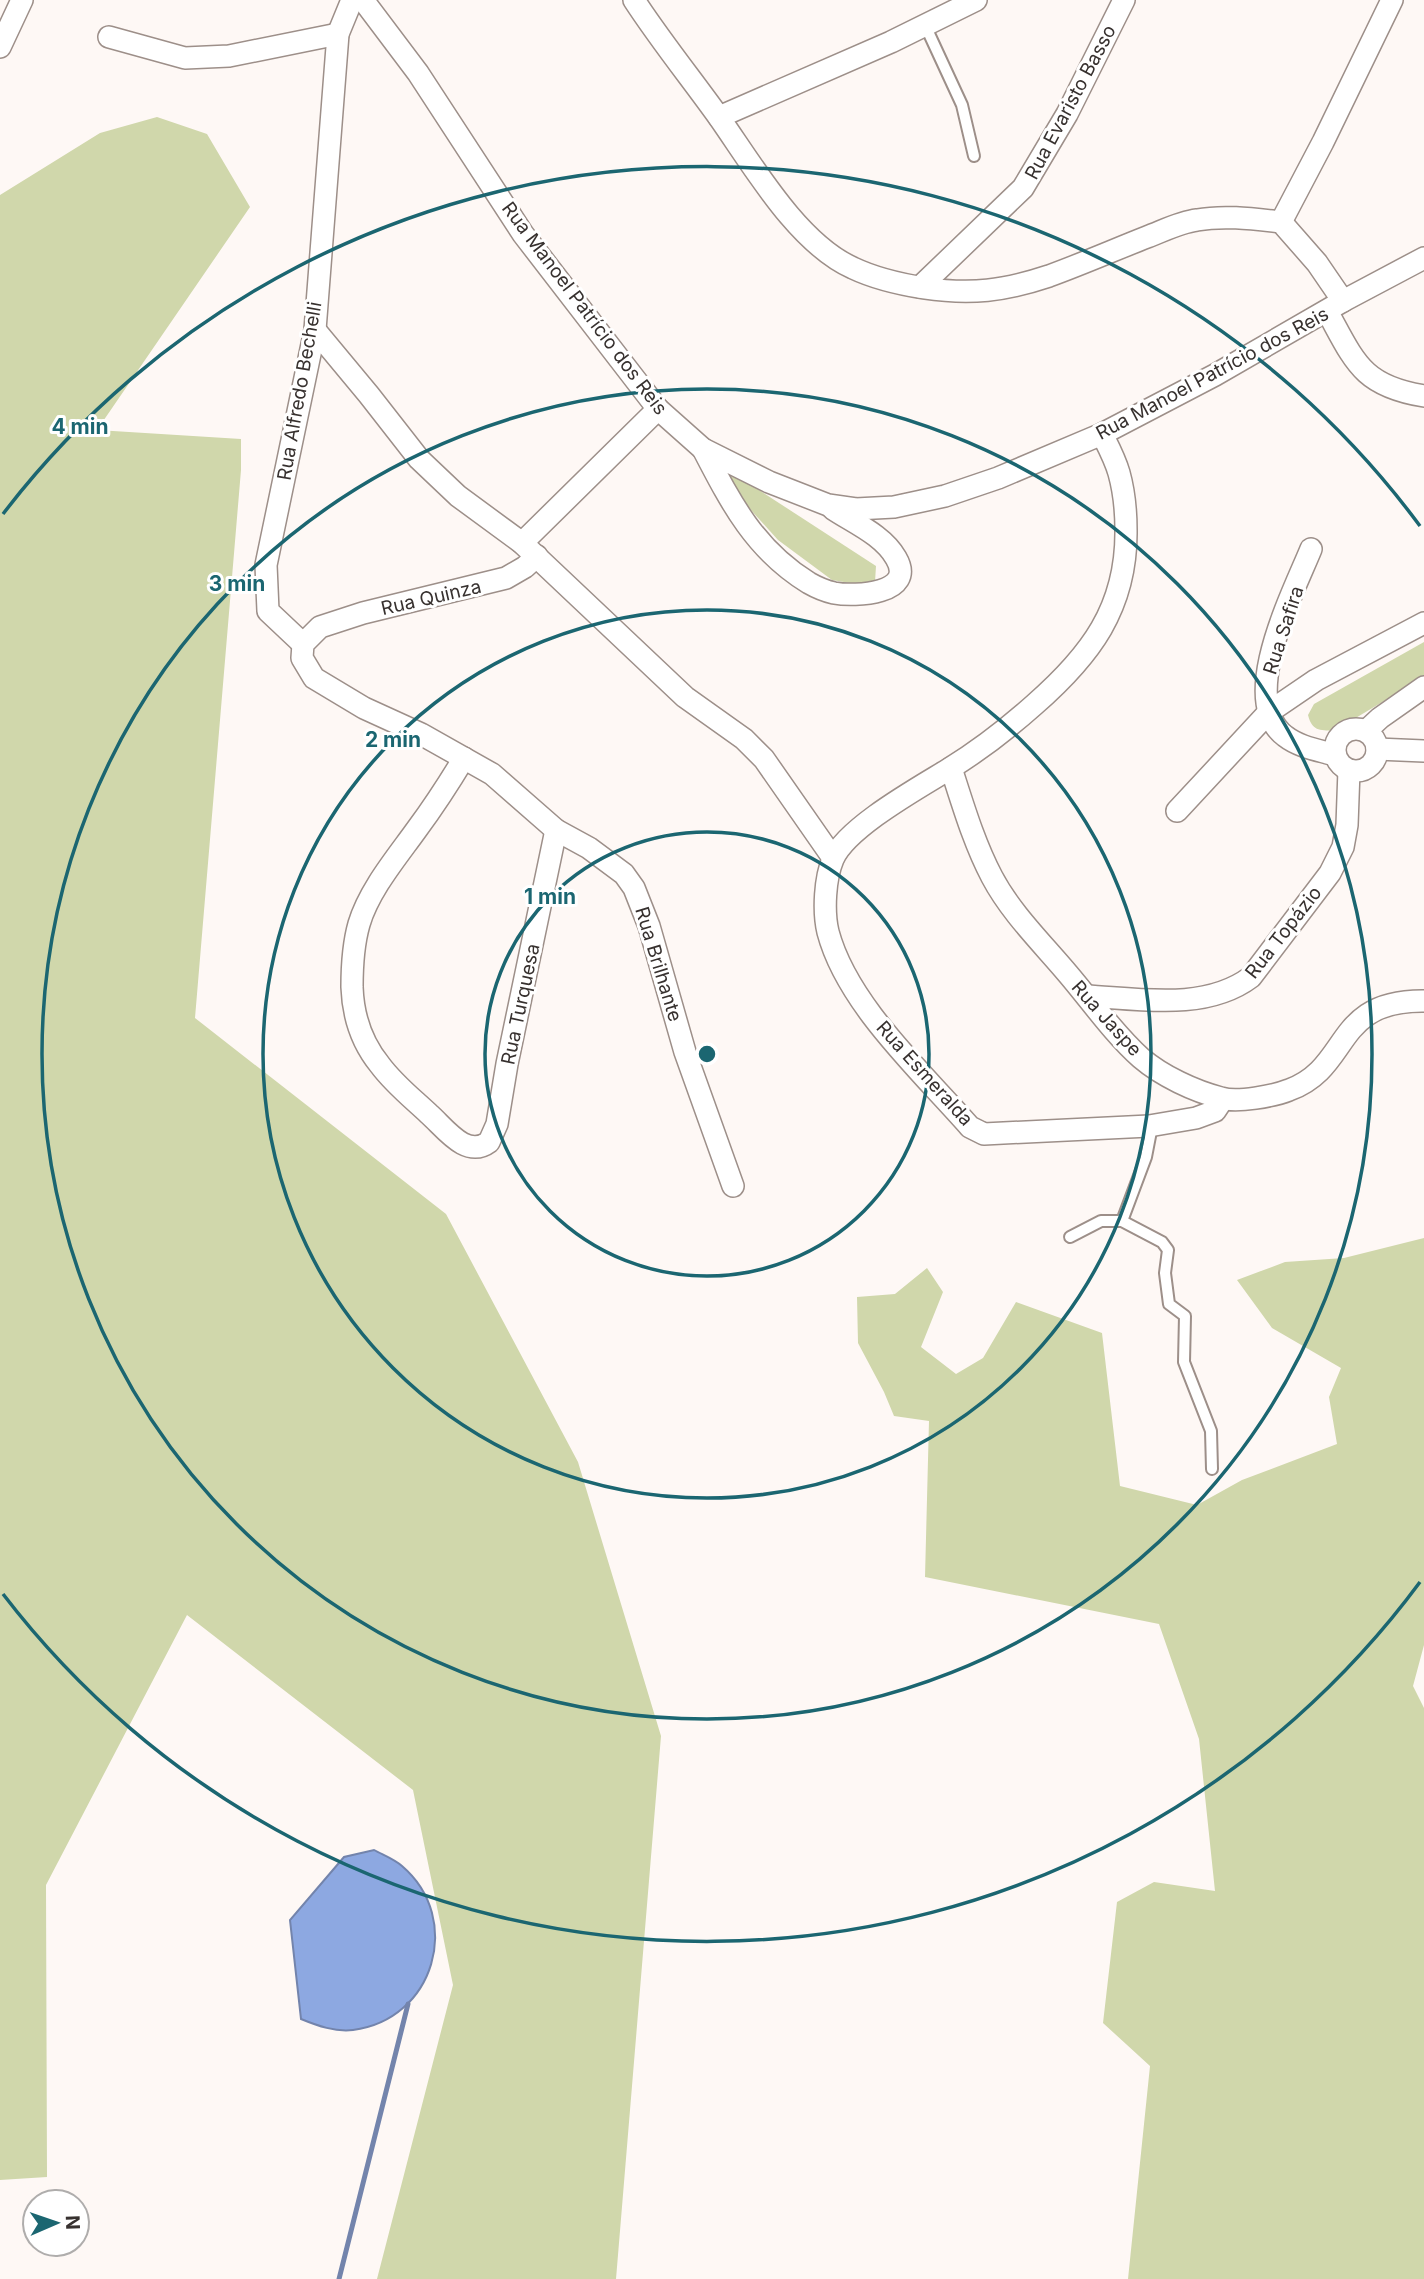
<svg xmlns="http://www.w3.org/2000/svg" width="1424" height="2279" font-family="Inter,sans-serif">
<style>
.green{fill:#d0d7ab}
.water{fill:#8da8e1;stroke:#7384ac;stroke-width:2}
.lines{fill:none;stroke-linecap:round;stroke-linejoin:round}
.stream{stroke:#7384ac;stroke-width:5}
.service-casing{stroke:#9d8f89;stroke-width:14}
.minor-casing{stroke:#9d8f89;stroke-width:24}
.service{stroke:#fff;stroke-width:10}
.minor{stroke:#fff;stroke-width:21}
.ring{fill:none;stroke:#1b6671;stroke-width:3.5}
.labels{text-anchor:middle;stroke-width:6;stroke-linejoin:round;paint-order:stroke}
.street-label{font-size:19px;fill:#37312f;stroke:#fff}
.centre{fill:#1b6671;stroke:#fff;stroke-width:3.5}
.ring-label{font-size:21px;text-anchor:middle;font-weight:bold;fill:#1b6671;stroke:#fff;stroke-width:6;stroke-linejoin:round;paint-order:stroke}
</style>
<rect width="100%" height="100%" fill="#fef8f5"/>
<g class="green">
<path d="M157 117 207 134 250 207 97 430 241 439V470L195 1018 446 1214 578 1462 661 1736 616 2279H377L453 1985 413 1790 187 1615 46 1885 47 2177 0 2180V195L100 133Z"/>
<path d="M722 466 876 566 875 582 856 584 832 580 778 540 730 487Z"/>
<path d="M1424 642V677L1334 731C1319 730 1312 731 1308 715L1314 704Z"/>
<path d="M1424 1238V1645L1413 1686 1424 1708V2279H1128L1150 2066 1103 2023 1117 1902 1154 1882 1215 1891 1199 1739 1159 1624 925 1577 929 1421 894 1416 884 1392 858 1343 857 1297 895 1294 927 1268 943 1292 921 1347 956 1374 983 1358 1016 1302 1102 1333 1120 1486 1197 1505 1242 1480 1337 1444 1329 1397 1341 1368 1272 1328 1237 1280 1285 1262 1344 1258Z"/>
</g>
<path class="water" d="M374 1850C383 1855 394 1859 402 1866 464 1919 434 2020 353 2030 335 2032 318 2026 301 2019L290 1920 344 1857Z"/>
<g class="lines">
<path class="stream" d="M339 2279 408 2004"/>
<defs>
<g id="service">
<path d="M925 25 962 105 974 156"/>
<path d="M1122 1221 1162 1242 1168 1250 1165 1273 1169 1304 1185 1316 1184 1362 1211 1431 1212 1469"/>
<path d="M1070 1237 1101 1221H1122L1146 1157 1152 1126"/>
</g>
<g id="minor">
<path d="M363 0 418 73 523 234 658 409 703 449 769 482 828 505 856 509 894 507 945 496 998 478 1102 434 1215 375 1343 301 1424 258"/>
<path d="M634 0C660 40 690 77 718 116 752 164 797 243 853 268 876 279 899 284 924 288 971 295 1004 291 1049 276 1082 264 1114 250 1147 237 1163 231 1180 222 1197 220 1224 215 1254 219 1281 222L1317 263 1343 301"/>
<path d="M109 37 185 58 229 56 338 34"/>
<path d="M0 47 22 0"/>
<path d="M719 117 891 42 976 0"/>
<path d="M1281 222 1323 142 1392 0"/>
<path d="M920 287 1023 188 1067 114 1124 0"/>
<path d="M1327 311C1355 362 1362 386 1424 396"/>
<path d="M315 330 369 395 419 459 458 496 522 543 685 697 744 739 764 759 833 858"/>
<path d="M1102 434C1108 446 1115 459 1119 473 1124 491 1126 511 1126 530 1127 608 1090 656 1034 705 1007 729 980 750 949 769 920 787 847 827 833 859 825 878 823 911 828 932 847 1004 921 1071 970 1127L984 1134 1149 1126 1196 1118 1215 1111 1223 1099"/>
<path d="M703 449C731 503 755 550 809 583 816 587 825 591 834 593 855 597 917 594 896 558 883 535 854 523 833 509"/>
<path d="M522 543 658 409"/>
<path d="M1311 549C1294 591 1237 700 1285 736 1299 747 1318 750 1335 755"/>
<path d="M537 556 525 567 506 578 363 613 320 627 303 644 302 658 314 678 364 708 421 734 492 774 556 830 589 848 624 874 634 888 649 926 685 1052 733 1186"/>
<path d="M303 644 268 611 266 565 315 330 338 34 352 0"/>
<circle cx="1356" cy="750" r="21"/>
<path d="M1366 731 1380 718 1424 687"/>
<path d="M1377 749 1424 751"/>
<path d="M464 758C449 783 434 806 417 829 397 857 369 890 359 924 353 945 352 965 352 987 353 1015 362 1043 380 1065 394 1084 412 1098 429 1114 445 1128 466 1159 489 1142L497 1124 507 1064 556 830"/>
<path d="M951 768C963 805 974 843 992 877 1011 913 1042 943 1068 974 1091 1001 1114 1034 1141 1058 1162 1076 1194 1091 1221 1098 1237 1103 1274 1096 1289 1090 1352 1067 1332 1000 1424 1001"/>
<path d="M1177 811 1269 712 1316 680 1424 623"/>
<path d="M1087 996C1140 999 1206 1011 1251 977L1330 873 1343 847 1347 825 1349 770"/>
</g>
</defs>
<use href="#service" class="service-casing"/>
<use href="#minor" class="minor-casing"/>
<use href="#service" class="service"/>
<use href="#minor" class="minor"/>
</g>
<g class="ring">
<circle cx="707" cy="1054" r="222"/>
<circle cx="707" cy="1054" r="444"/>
<circle cx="707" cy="1054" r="665"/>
<path d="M1420 1582A887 887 0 0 1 3 1594M3 514A887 887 0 0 1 1420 526"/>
</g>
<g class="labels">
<g class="street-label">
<text transform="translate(1070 102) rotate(-62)" y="7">Rua Evaristo Basso</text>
<text transform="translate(585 308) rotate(53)" y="7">Rua Manoel Patrício dos Reis</text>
<text transform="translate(1212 373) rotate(-28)" y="7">Rua Manoel Patrício dos Reis</text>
<text transform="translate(299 391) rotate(-80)" y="7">Rua Alfredo Bechelli</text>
<text transform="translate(431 597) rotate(-13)" y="7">Rua Quinza</text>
<text transform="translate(1283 630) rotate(-72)" y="7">Rua Safira</text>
<text transform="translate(1283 932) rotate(-52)" y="7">Rua Topázio</text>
<text transform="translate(659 964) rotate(73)" y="7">Rua Brilhante</text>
<text transform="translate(520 1004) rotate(-78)" y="7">Rua Turquesa</text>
<text transform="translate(1107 1018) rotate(48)" y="7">Rua Jaspe</text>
<text transform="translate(925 1073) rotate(48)" y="7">Rua Esmeralda</text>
</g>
</g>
<circle cx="707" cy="1054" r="10" class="centre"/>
<g class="ring-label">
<text x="80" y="434">4 min</text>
<text x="237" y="591">3 min</text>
<text x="393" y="747">2 min</text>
<text x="550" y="904">1 min</text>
</g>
<g transform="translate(56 2223) rotate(88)"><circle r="33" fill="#ffffff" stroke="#afadac" stroke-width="2"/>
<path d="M0-5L12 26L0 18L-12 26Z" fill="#1b6671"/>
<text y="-10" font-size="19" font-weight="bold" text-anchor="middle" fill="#37312f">N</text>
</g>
</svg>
